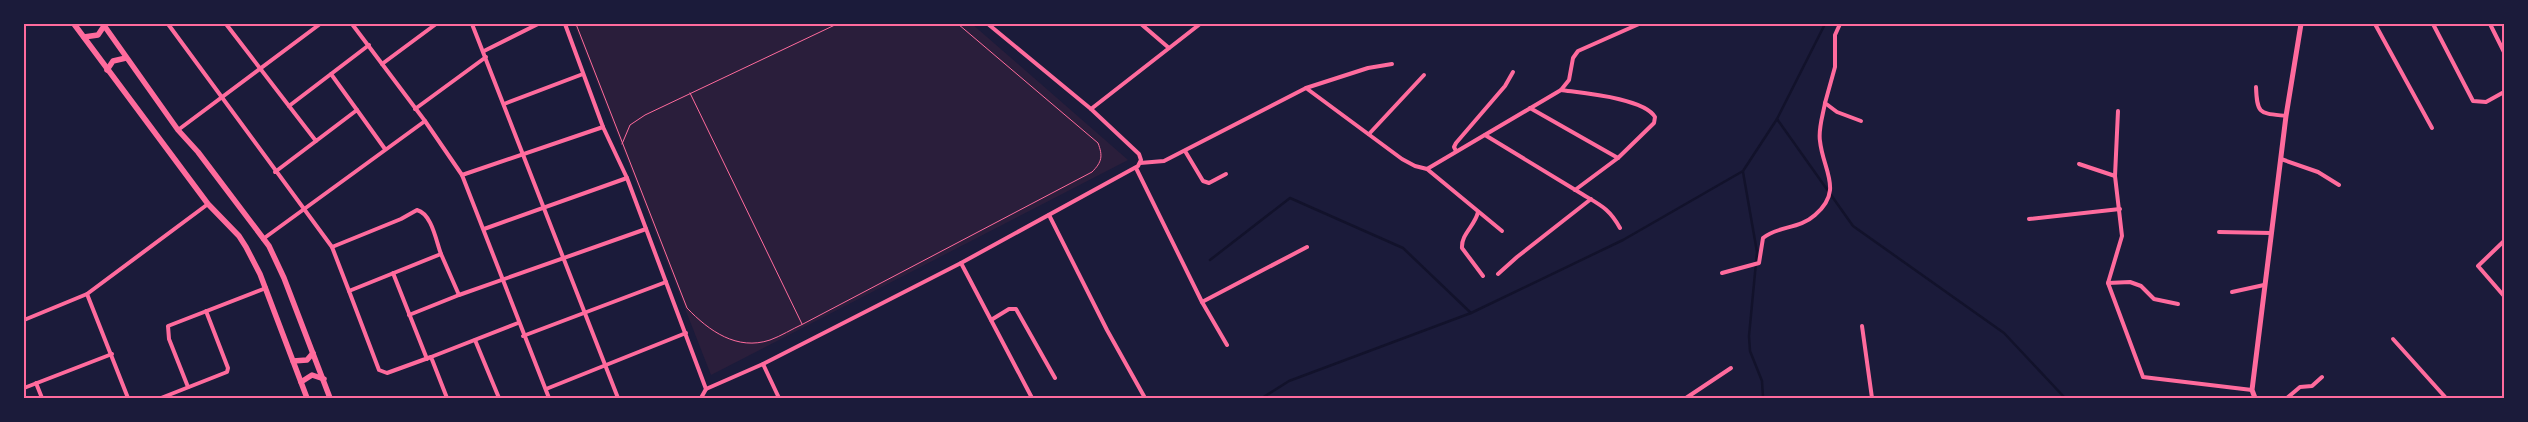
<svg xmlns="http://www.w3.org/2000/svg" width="2528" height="422" font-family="'Zilla Slab',serif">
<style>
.green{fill:#2a1e3b}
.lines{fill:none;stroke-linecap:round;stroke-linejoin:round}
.stream{stroke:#12122b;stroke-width:2.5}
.path{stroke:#ff6b9d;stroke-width:1}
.minor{stroke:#ff6b9d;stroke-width:4}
.tertiary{stroke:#ff6b9d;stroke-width:5}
.secondary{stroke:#ff6b9d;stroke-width:5.5}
.neatline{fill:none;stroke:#ff6b9d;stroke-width:2}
</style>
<rect width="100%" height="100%" fill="#1b1b3a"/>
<path class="green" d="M574 24H972L1128 160 711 375Z"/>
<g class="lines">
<g class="stream">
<path d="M1777 119 1853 226 2004 333 2065 398"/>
<path d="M1743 172 1757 252 1749 336 1750 351 1762 381 1763 398"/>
<path d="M1210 260 1290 198 1403 248 1471 313"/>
<path d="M1262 398 1289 381 1471 313 1623 240 1743 171 1777 119 1825 24"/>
</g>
<g class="path">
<path d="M576 24 687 308C709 331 737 351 770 340 781 336 792 329 803 324L1092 172C1102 162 1103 156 1098 143L958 24"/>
<path d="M690 93 802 324"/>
<path d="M622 144 630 125 645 115 837 24"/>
</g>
<g class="minor">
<path d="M168 24 332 247 349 291"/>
<path d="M226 24 289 106"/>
<path d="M352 24 425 121 462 175 549 398"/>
<path d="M472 24 618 398"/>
<path d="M565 24 603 127 627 178 706 389"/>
<path d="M1141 24 1169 48"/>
<path d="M1840 24 1835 35V67L1825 103 1837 112 1861 121"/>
<path d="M2375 24 2432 128"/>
<path d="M2433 24 2473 101 2486 102 2504 92"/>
<path d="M2490 24 2504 52"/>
<path d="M369 45 289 106 316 141 357 110 385 149"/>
<path d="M484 51 538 24"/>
<path d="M382 64 436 24"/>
<path d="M331 74 357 110"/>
<path d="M2256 87C2257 115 2260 113 2286 116"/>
<path d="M1306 88 1368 68 1392 64"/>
<path d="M1561 90C1582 93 1644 98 1655 117L1654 123 1618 158 1575 190"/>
<path d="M504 104 583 74"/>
<path d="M1530 108 1618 158"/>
<path d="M415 109 486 57"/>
<path d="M1091 109 1200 24"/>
<path d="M2118 111 2115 176 2122 236 2108 283 2143 377 2252 390"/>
<path d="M178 130 320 24"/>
<path d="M1369 134 1424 75"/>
<path d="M1485 135 1582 194C1600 205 1609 208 1620 228"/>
<path d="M1185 151 1203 181 1209 183 1226 174"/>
<path d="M1456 151 1454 147 1456 143 1505 86 1513 72"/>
<path d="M2281 159 2318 172 2339 185"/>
<path d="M1140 163 1164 161 1306 88 1402 159 1415 166 1427 169 1561 90 1569 80 1573 58 1578 51 1639 24"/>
<path d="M2079 164 2115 176"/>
<path d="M1136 168 1202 302 1227 345"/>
<path d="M1427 169 1502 231"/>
<path d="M275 172 316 141"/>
<path d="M462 175 603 127"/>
<path d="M1478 212C1475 226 1461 234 1462 248L1483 276"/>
<path d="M1049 215 1107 330 1145 398"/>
<path d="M2029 219 2120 209"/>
<path d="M484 229 627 178"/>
<path d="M2219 232 2271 233"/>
<path d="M263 239 425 121"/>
<path d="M2504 241 2478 266 2504 296"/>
<path d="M332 247 401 219 417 210C432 214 436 241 441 254"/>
<path d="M961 263 1032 398"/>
<path d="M393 273 427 359"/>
<path d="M1722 273 1759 263 1763 238C1777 226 1800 229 1815 215 1844 190 1823 171 1820 141 1818 129 1823 115 1825 103"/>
<path d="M1498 274 1517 257 1591 199"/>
<path d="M2108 283 2130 282 2141 286 2154 299 2178 304"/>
<path d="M2232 292 2264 285"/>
<path d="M87 294 128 398"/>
<path d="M1202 302 1307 247"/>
<path d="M409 315 459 295"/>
<path d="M24 320 87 294 208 204"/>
<path d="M991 320 1009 309H1016L1055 378"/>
<path d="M1862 326 1872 398"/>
<path d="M523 336 666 282"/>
<path d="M2393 339 2446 398"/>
<path d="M475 340 499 398"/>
<path d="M431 357 387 373 379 370 349 291 441 254 459 295 646 229"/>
<path d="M763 364 779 398"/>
<path d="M36 383 42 398"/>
<path d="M188 387 169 339 168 326 266 288"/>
<path d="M24 388 112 354"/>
<path d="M546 389 686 333"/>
<path d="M161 398 227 372 228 368 206 311"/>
<path d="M447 398 431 357 518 323"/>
<path d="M701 398 706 389 763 364 961 263 1138 166 1141 160 1139 154 1091 109 988 24"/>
<path d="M1686 398 1731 368"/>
<path d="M2287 398 2300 387 2312 386 2322 377"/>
</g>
<path class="tertiary" d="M2255 398 2252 390 2286 116 2301 24"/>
<g class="secondary">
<path d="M74 24 208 204 239 236 246 247 260 274 307 398"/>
<path d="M103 24 178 130 198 152 269 246 284 278 330 398"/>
<path d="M84 37 98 35 104 26"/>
<path d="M107 70 113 61 126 58"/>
<path d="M293 361 307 360 313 353"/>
<path d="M301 382 312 375 324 379"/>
</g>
</g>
<rect width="2528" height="422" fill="none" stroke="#1b1b3a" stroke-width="50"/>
<rect x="25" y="25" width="2478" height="372" class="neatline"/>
</svg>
